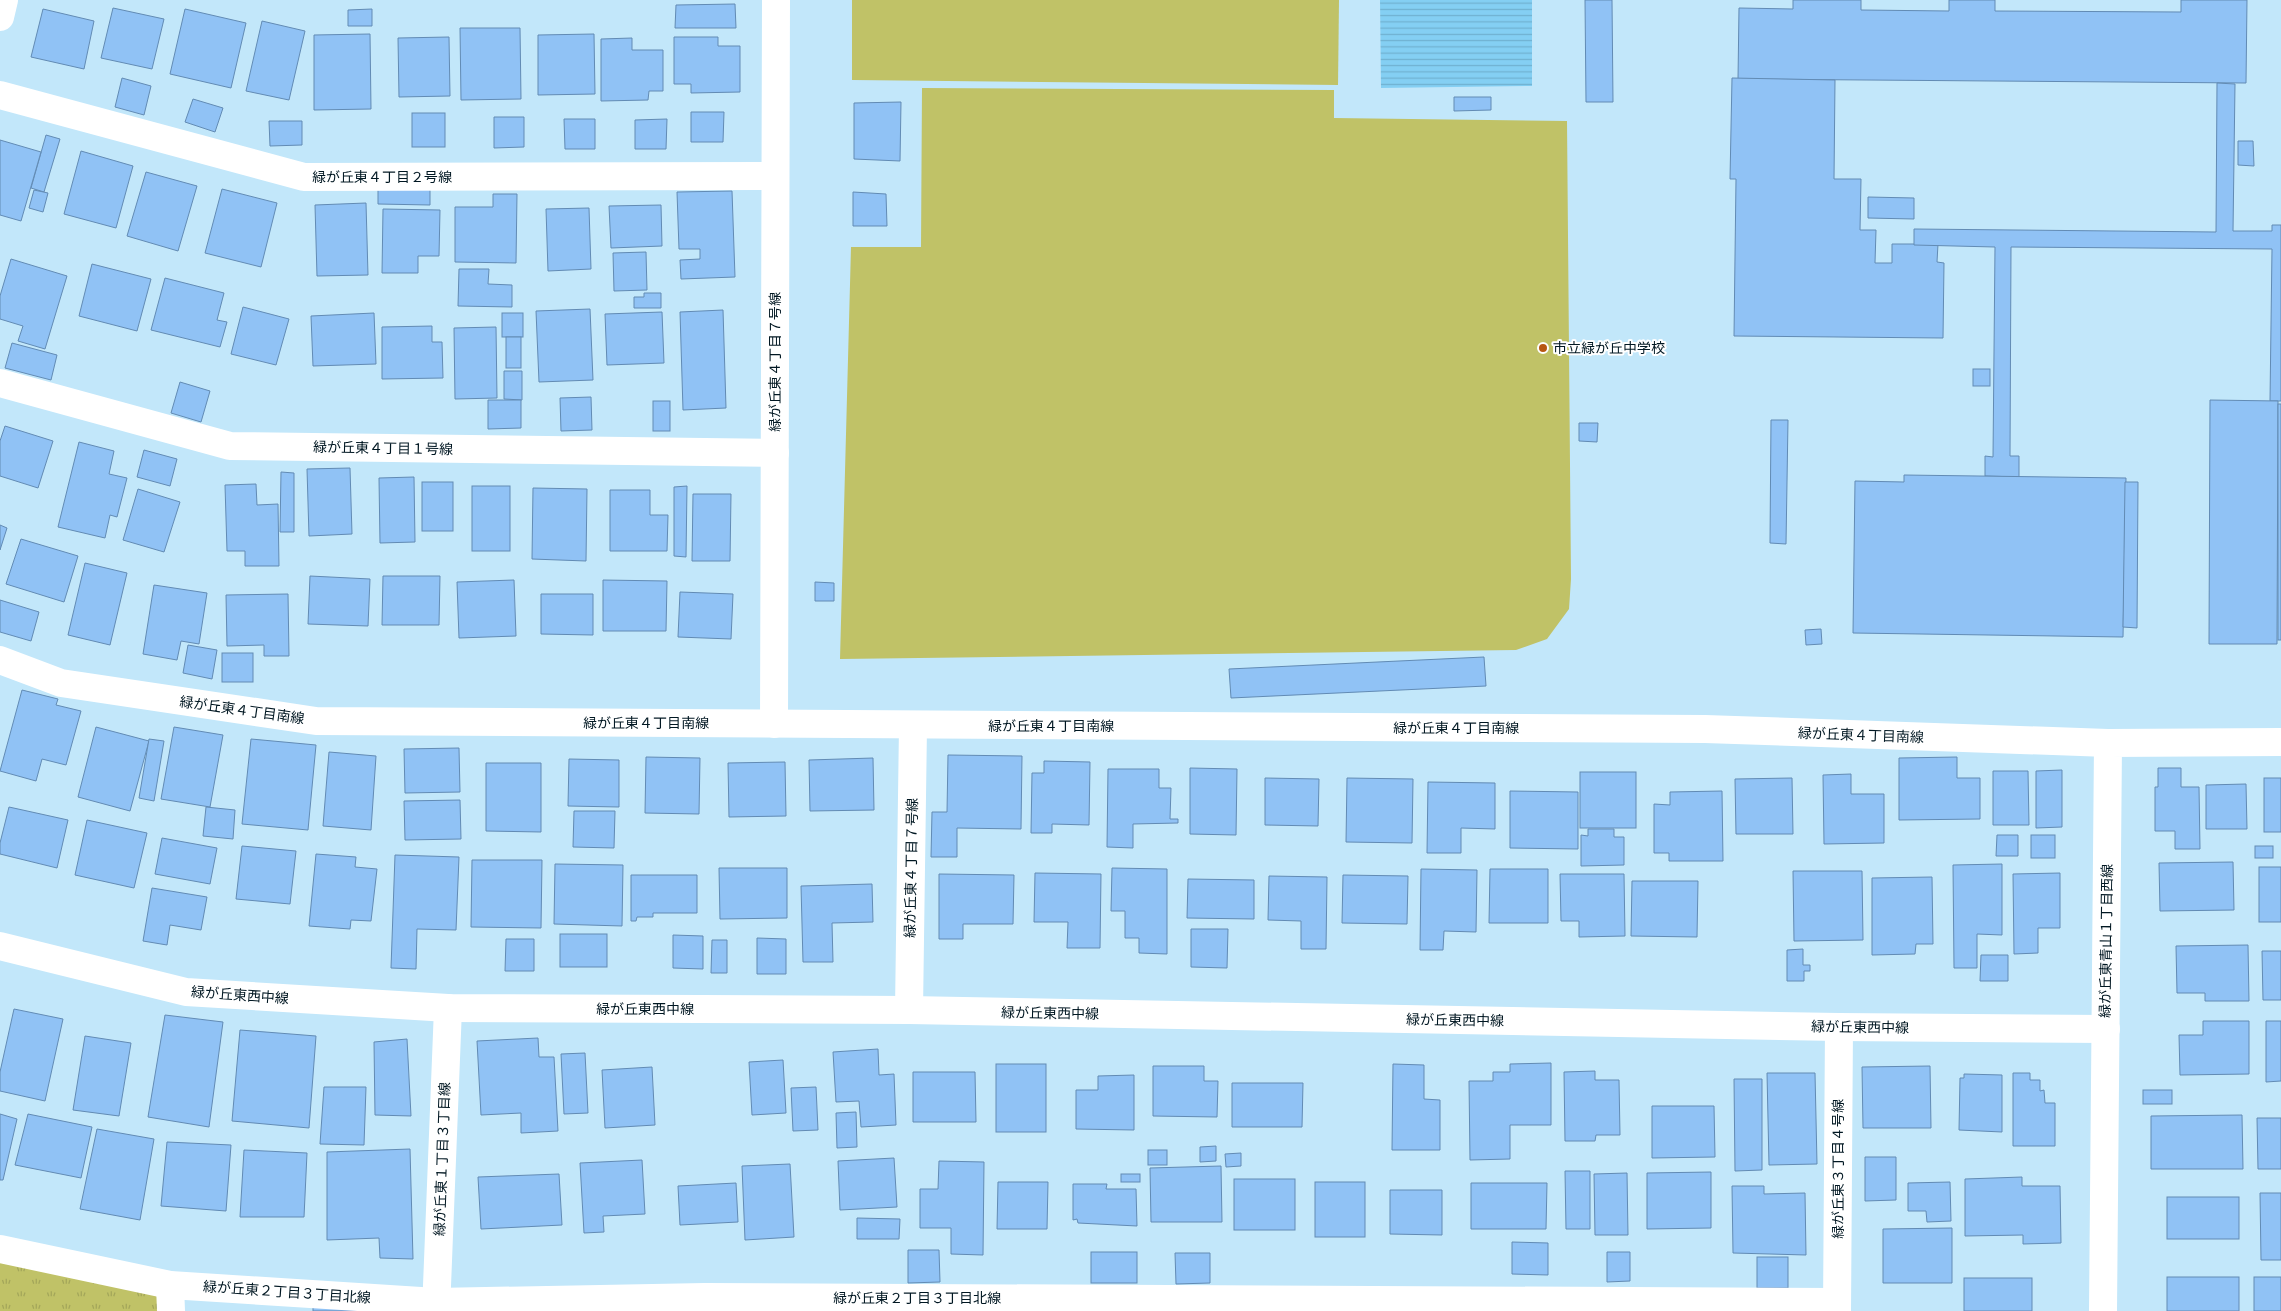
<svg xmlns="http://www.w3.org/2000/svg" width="2281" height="1311" font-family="'Roboto Serif','Noto Sans JP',serif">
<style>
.grass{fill:url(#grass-tufts)}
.pitch{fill:#c0c267}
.water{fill:url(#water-rules)}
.building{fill:#90c2f5;stroke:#628bb4}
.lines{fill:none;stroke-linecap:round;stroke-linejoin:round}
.minor{stroke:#fff;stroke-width:28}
.tertiary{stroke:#fff;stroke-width:28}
.poi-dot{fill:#b75711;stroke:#fff;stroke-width:2}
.labels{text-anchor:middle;stroke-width:4;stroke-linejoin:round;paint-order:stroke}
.street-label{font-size:14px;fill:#001722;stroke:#fff}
.poi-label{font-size:14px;fill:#001722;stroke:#fff;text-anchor:start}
</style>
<defs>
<pattern id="grass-tufts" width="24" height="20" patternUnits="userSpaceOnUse" patternTransform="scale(1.25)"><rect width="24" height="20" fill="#c0c267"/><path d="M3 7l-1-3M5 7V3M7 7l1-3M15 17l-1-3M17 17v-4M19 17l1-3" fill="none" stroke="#a3a659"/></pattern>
<pattern id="water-rules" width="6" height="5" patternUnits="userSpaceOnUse" patternTransform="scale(1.25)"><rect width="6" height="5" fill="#84cff3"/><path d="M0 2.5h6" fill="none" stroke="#70b1d0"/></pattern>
</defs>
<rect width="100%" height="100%" fill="#c2e7fa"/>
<path class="grass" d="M0 1249 170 1285 171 1311H0Z"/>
<g class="pitch">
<path d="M852 0H1339L1338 85 852 80Z"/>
<path d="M922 88 1334 90V118L1567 121 1571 579 1569 609 1547 639 1516 650 840 659 851 247H921Z"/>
</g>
<path class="water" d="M1380 0H1532V86L1381 88Z"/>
<g class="building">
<path d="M1585 0H1612L1613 102H1586Z"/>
<path d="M1793 0H1861V10L1949 11V0H1995V11L2181 12V0H2247L2246 83 1738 79 1739 8 1793 9Z"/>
<path d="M735 4 736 28H675L676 5Z"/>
<path d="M113 8 164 19 152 69 101 58Z"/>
<path d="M43 9 94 21 84 69 31 57Z"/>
<path d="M185 9 246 23 231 88 170 74Z"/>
<path d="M372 9V26H348V10Z"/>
<path d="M262 21 305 31 289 100 246 91Z"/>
<path d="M460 28H520L521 99 461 100Z"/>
<path d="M370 34 371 109 314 110V35Z"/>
<path d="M594 34 595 94 538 95V35Z"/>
<path d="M449 37 450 96 399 97 398 38Z"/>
<path d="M674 37H718V46H740V92L691 93V84H674Z"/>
<path d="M632 38V50H663V91H649L648 100 601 101V39Z"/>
<path d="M122 78 151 86 144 115 115 107Z"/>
<path d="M1732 78 1835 80 1834 179H1861L1860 230H1876L1875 263H1892V244H1938L1937 262 1944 263 1943 338 1734 336 1736 179H1730Z"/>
<path d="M2217 83 2235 84 2233 231H2272V225H2281V401H2270L2272 249 2011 247 2010 456H2019V477L1985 476V456L1993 457 1995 247 1914 245V229L2216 232Z"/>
<path d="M1454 97H1491V110L1454 111Z"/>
<path d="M193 99 223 108 215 132 185 122Z"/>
<path d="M901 102 900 161 854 159V103Z"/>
<path d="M691 112H724L723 142H691Z"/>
<rect x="412" y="113" width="33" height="34"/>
<path d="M494 117H524V147L494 148Z"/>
<path d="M564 119H595V149H565Z"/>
<path d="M667 119 666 149H635V120Z"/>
<path d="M269 121H302V145L270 146Z"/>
<path d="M46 135 60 139 44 192 31 188Z"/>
<path d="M0 140 41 152 21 221 0 215Z"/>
<path d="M2238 141H2253L2254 166 2238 165Z"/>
<path d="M81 151 133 166 116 228 64 214Z"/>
<path d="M146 172 197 186 178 251 127 236Z"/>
<path d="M378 188 430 189V205L378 204Z"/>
<path d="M222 189 277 203 261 267 205 253Z"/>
<path d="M34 190 48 193 43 212 29 208Z"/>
<path d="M732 191 735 277 681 279 680 260 700 259V249H679L677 192Z"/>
<path d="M853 192 886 194 887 226H853Z"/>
<path d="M493 194H517L516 263 455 262V207H493Z"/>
<path d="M1868 197 1914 198V219L1868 218Z"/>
<path d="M366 203 368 275 317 276 315 205Z"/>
<path d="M661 205 662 246 611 248 609 206Z"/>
<path d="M589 208 591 269 548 271 546 209Z"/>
<path d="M383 209 440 210 439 256H418V273H382Z"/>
<path d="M646 252 647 290 614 291 613 253Z"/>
<path d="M11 259 67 276 45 349 18 341 23 326 0 319V296Z"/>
<path d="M92 264 151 279 137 331 79 316Z"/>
<path d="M459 269H489L488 284 512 285V307L458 306Z"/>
<path d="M165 278 224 293 217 320 227 322 220 347 151 330Z"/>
<path d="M644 293H661V308H634V297H644Z"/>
<path d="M243 307 289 319 276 365 231 354Z"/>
<path d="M590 309 593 380 539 382 536 311Z"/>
<path d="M723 310 726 408 683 410 680 312Z"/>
<path d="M662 312 664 363 607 365 605 314Z"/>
<path d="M374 313 376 364 313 366 311 316Z"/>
<rect x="502" y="313" width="21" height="24"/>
<path d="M432 326V342H442L443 378 382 379V327Z"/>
<path d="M496 327 497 398 455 399 454 328Z"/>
<rect x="506" y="337" width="15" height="31"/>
<path d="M12 343 57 355 51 380 5 368Z"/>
<rect x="1973" y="369" width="17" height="17"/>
<path d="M504 371H522V400L504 399Z"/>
<path d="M180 382 210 391 201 422 171 413Z"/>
<path d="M591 397 592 430 561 431 560 398Z"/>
<path d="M488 400H521V428L488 429Z"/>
<path d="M2210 400 2278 401 2277 644H2209Z"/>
<rect x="653" y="401" width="17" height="30"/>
<rect x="2278" y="404" width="3" height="236"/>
<path d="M1771 420H1788L1786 544 1770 543Z"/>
<path d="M1579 423H1598L1597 442 1579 441Z"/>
<path d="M5 426 53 441 38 488 0 476V441Z"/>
<path d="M79 442 114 451 109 474 127 478 117 517 110 515 105 538 58 527Z"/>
<path d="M144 450 177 459 170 486 137 477Z"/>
<path d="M350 468 352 534 309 536 307 469Z"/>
<path d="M281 472 294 473V532H280Z"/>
<path d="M1904 475 2126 478 2123 637 1853 633 1855 481 1904 482Z"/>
<path d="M414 477 415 542 380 543 379 478Z"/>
<rect x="422" y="482" width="31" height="49"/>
<path d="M2125 482H2138L2137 628 2123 627Z"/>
<path d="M256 484 257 505 278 504 279 566H245V551H227L225 485Z"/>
<rect x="472" y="486" width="38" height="65"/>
<path d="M687 486 686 557 674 556V487Z"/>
<path d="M533 488 587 489 586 561 532 559Z"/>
<path d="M138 489 180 502 164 552 123 540Z"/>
<path d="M610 490H650V515H668L667 551H610Z"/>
<path d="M693 494H731L730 561H692Z"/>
<path d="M0 525 7 528 0 550Z"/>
<path d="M21 539 78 556 64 602 6 584Z"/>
<path d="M85 563 127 573 110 645 68 635Z"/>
<path d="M310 576 370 579 368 626 308 624Z"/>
<path d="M383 576H440L439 625H382Z"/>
<path d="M514 580 516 636 459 638 457 582Z"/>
<path d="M603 580 667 581 666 631H603Z"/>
<path d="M815 582 834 583V601H815Z"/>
<path d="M154 585 207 593 199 644 181 641 177 660 143 654Z"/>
<path d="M680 592 733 594 731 639 678 637Z"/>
<path d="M288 594 289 656H264V645L227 646 226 595Z"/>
<path d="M541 594H593V635L541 634Z"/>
<path d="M0 600 39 612 31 641 0 632Z"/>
<path d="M1821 629 1822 644 1806 645 1805 630Z"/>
<path d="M188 645 217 650 212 679 183 673Z"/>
<rect x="222" y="653" width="31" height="29"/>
<path d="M1484 657 1486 686 1231 698 1229 669Z"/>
<path d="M22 690 58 699 56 705 81 711 66 765 42 759 36 781 0 771Z"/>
<path d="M96 727 149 741 130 811 78 797Z"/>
<path d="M174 727 223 735 210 807 161 799Z"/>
<path d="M149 739 164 741 154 801 139 798Z"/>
<path d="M251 739 316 745 308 830 242 824Z"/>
<path d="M459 748 460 792 405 793 404 749Z"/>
<path d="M329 752 376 756 371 830 323 826Z"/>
<path d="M948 755 1022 756 1021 829 957 828V857H931L932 812H947Z"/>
<path d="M646 757 700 758 699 814 645 813Z"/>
<path d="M1957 757V778H1980V819L1899 820V758Z"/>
<path d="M873 758 874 810 810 811 809 760Z"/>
<path d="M569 759 619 760V807L568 806Z"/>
<path d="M1044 761 1090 762 1089 825 1052 824V833H1031L1032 773H1044Z"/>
<path d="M785 762 786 816 729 817 728 763Z"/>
<path d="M486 763H541V832L486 831Z"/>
<path d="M1190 768 1237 769 1236 835 1190 834Z"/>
<path d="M2158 768H2181V787H2199L2200 849H2175V831H2155V787H2158Z"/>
<path d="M1108 769H1159V788H1171L1170 819H1178V823L1133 824V848L1107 847Z"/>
<path d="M2062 770V827L2036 828V771Z"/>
<path d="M1993 771H2028L2029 825H1993Z"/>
<rect x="1580" y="772" width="56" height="56"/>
<path d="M1851 774V794H1884V843L1824 844 1823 775Z"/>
<path d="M1265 778 1319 779 1318 826 1265 825Z"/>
<path d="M1347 778 1413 779 1412 843 1346 842Z"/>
<path d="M1792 778 1793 834H1736L1735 779Z"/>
<rect x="2264" y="778" width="17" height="54"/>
<path d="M1428 782 1495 783V829L1461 828V853H1427Z"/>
<path d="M2246 784 2247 829H2206V785Z"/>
<path d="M1510 791 1578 792V849L1510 848Z"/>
<path d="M1722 791 1723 861H1669V853H1654V804L1670 805V792Z"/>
<path d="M460 800 461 839 405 840 404 801Z"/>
<path d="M9 807 68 820 57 868 0 854V843Z"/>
<path d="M206 807 235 810 233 839 203 836Z"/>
<path d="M574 811H615L614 848 573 847Z"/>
<path d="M87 820 147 833 134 888 75 875Z"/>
<path d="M1588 829H1614V837H1624V865L1581 866V835L1588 836Z"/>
<path d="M1997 835H2018V856H1996Z"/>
<rect x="2031" y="835" width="24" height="23"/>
<path d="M162 838 217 848 210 884 155 874Z"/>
<path d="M242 846 296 851 290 904 236 899Z"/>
<rect x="2255" y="846" width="18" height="12"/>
<path d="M316 854 356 857 355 867 377 869 371 921 351 920 350 929 309 926Z"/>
<path d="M395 855 459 857 456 930 417 929 416 969 391 968Z"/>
<path d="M472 860H542L541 928 471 927Z"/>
<path d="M2233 862 2234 910 2160 911 2159 863Z"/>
<path d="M555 864 623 865 622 926 554 924Z"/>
<path d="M2002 864V935L1977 934V968H1954L1953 865Z"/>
<rect x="2259" y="867" width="22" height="55"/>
<path d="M719 868H787V918L720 919Z"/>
<path d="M1112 868 1167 869V954L1139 953V938H1125V911H1111Z"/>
<path d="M1421 869 1477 870 1476 932 1444 931 1443 950H1420Z"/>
<path d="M1490 869H1548V923H1489Z"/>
<path d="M1793 871H1862L1863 940 1794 941Z"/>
<path d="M1035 873 1101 874 1100 948H1067L1068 922H1034Z"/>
<path d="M2060 873V928H2038V953L2014 954 2013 874Z"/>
<path d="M939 874 1014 875 1013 924H963V939H939Z"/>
<path d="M1560 874H1624L1625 936 1579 937V921H1561Z"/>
<path d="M631 875H697V913H653V917H637L636 921H631Z"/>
<path d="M1343 875 1408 876 1407 924 1342 923Z"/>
<path d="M1269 876 1327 877 1326 949H1301V921L1268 920Z"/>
<path d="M1932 877 1933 944H1916L1915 954 1872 955V878Z"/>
<path d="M1188 879 1254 880V919L1187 918Z"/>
<path d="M1632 881H1698L1697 937 1631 936Z"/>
<path d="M872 884 873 922 832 923 833 962H803L801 886Z"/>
<path d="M152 888 207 897 201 930 170 925 167 945 143 941Z"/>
<path d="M1191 929H1228L1227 968 1191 967Z"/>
<rect x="560" y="934" width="47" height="33"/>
<path d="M673 935 703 936V969L673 968Z"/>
<path d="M757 938 786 939V974H757Z"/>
<path d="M506 939H534V971H505Z"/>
<path d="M712 940H727V973H711Z"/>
<path d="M2248 945 2249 1001H2205V993H2177L2176 946Z"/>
<path d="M1803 949V965H1810V971H1804V981H1787V950Z"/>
<path d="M2262 951H2281V1000H2263Z"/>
<path d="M1981 955H2008V981H1980Z"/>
<path d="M14 1009 63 1019 45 1101 0 1091V1072Z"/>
<path d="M165 1015 223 1022 209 1127 148 1117Z"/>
<path d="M2203 1021H2249V1074L2180 1075 2179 1035H2203Z"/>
<path d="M2266 1021H2281V1081L2266 1082Z"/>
<path d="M240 1030 316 1036 309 1128 232 1121Z"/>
<path d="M85 1036 131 1043 119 1116 73 1110Z"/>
<path d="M538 1038 539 1057H554L558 1131 521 1133V1113L481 1115 477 1041Z"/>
<path d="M407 1039 411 1116 375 1115 374 1042Z"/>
<path d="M878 1049 879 1075 894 1074 896 1125 861 1127 859 1101 836 1102 833 1052Z"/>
<path d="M585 1053 588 1113 564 1114 561 1054Z"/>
<path d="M783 1060 786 1113 752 1115 749 1062Z"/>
<path d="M1551 1063V1125H1510V1159L1470 1160 1469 1081H1493V1072H1510V1064Z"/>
<rect x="996" y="1064" width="50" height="68"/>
<path d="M1393 1064 1424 1065V1099L1440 1100V1150H1392Z"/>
<path d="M1153 1066H1204V1081H1218L1217 1117 1153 1116Z"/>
<path d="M1930 1066 1931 1128H1863L1862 1067Z"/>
<path d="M652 1067 655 1125 605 1128 602 1070Z"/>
<path d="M1595 1071V1080H1619L1620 1135H1596L1595 1141H1565L1564 1072Z"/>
<path d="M913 1072H975L976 1122H913Z"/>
<path d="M1767 1073H1815L1817 1164 1769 1165Z"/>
<path d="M2013 1073H2030V1080H2040V1091L2044 1090 2045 1103H2055V1146H2013Z"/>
<path d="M1964 1074 2002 1075V1132L1959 1130 1960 1078H1964Z"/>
<path d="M1134 1075V1130L1076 1129V1090H1098V1076Z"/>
<path d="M1734 1079H1762V1170L1735 1171Z"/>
<path d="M1232 1083H1303L1302 1127H1232Z"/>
<path d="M324 1087H366L364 1145 320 1144Z"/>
<path d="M816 1087 818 1130 793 1131 791 1088Z"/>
<rect x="2143" y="1090" width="29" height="14"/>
<path d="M1652 1106H1714L1715 1157 1652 1158Z"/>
<path d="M856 1112 857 1147 837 1148 836 1113Z"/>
<path d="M0 1114 17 1119 3 1180H0Z"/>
<path d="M28 1114 92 1127 81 1178 15 1165Z"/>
<path d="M2242 1115 2243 1169H2151V1116Z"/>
<path d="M2257 1118H2281V1169H2258Z"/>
<path d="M97 1129 154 1139 140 1220 80 1209Z"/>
<path d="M167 1142 231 1145 226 1211 161 1206Z"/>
<path d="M1216 1146V1161L1200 1162V1147Z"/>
<path d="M410 1149 413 1259 380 1258 379 1238 327 1240V1152Z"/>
<path d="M244 1150 307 1153 304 1217H240Z"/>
<rect x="1148" y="1150" width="19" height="15"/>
<path d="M1241 1153V1166L1226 1167 1225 1154Z"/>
<path d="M1865 1157H1896V1200L1865 1201Z"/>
<path d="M894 1158 897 1207 840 1210 838 1161Z"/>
<path d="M642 1160 645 1214 603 1216 604 1232 584 1233 580 1163Z"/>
<path d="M939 1161 984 1162 983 1255 951 1254V1228H920V1189H938Z"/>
<path d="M790 1164 794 1237 745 1240 742 1166Z"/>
<path d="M1221 1166 1222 1222H1151L1150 1168Z"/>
<path d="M1565 1171H1590V1229H1566Z"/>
<path d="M1711 1172V1228L1647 1229V1173Z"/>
<path d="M1627 1173 1628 1235H1595L1594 1174Z"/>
<path d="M559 1174 562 1225 481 1229 478 1177Z"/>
<rect x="1121" y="1174" width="19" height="8"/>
<path d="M2022 1177V1186H2060L2061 1243 2023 1244V1235L1965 1236V1179Z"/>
<rect x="1234" y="1179" width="61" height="51"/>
<path d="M998 1182H1048L1047 1229H997Z"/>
<rect x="1315" y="1182" width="50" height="55"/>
<path d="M1950 1182 1951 1221 1927 1222 1926 1211H1908V1183Z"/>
<path d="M736 1183 738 1222 680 1225 678 1186Z"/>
<path d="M1471 1183H1547L1546 1229H1471Z"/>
<path d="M1073 1184H1107L1106 1189H1136L1137 1226 1078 1223 1077 1219 1073 1220Z"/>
<path d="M1732 1186H1764V1194L1805 1193 1806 1255 1733 1253Z"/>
<path d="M1390 1190H1442V1235L1390 1234Z"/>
<path d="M2260 1193H2281V1260H2261Z"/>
<rect x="2167" y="1197" width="72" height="42"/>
<path d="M857 1218 900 1219 899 1239H857Z"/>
<path d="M1952 1228V1283H1883V1229Z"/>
<path d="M1512 1242 1548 1243V1275L1512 1274Z"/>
<path d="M908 1250H939L940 1282 908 1283Z"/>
<rect x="1091" y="1252" width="46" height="31"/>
<path d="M1607 1252H1630V1281L1607 1282Z"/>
<path d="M1175 1253H1210V1283L1176 1284Z"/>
<rect x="1757" y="1257" width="31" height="31"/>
<rect x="2167" y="1277" width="72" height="34"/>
<rect x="2254" y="1277" width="27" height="34"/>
<rect x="1964" y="1278" width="68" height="33"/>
<path d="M313 1306 379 1311H313Z"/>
</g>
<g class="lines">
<g class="minor">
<path d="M0 17 4 0"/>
<path d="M0 95 304 177 775 176"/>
<path d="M0 383 230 446 775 453"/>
<path d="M0 660 61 683 316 721 1705 729 2108 743"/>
<path d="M774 724 776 0"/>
<path d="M909 1010 913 726"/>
<path d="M0 1249 170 1285 436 1302 705 1297 1837 1302"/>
<path d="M170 1285 171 1311"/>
<path d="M436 1311 448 1008"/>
<path d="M1837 1311 1839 1027"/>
</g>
<g class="tertiary">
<path d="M0 946 186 992 448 1008 909 1010 1839 1027 2106 1029"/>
<path d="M2103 1311 2108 743 2281 742"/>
</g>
</g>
<circle class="poi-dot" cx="1543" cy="348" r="5"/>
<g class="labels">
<g class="street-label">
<text x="382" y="182">緑が丘東４丁目２号線</text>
<text transform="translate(775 362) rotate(-90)" y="5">緑が丘東４丁目７号線</text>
<text transform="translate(383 448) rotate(1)" y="5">緑が丘東４丁目１号線</text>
<text transform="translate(242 710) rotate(8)" y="5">緑が丘東４丁目南線</text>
<text x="646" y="728">緑が丘東４丁目南線</text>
<text x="1051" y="731">緑が丘東４丁目南線</text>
<text x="1456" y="733">緑が丘東４丁目南線</text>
<text transform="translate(1861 735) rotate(2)" y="5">緑が丘東４丁目南線</text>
<text transform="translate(911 868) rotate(-89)" y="5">緑が丘東４丁目７号線</text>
<text transform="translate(2106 941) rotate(-89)" y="5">緑が丘東青山１丁目西線</text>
<text transform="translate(240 995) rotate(4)" y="5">緑が丘東西中線</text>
<text x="645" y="1014">緑が丘東西中線</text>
<text transform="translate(1050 1013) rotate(1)" y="5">緑が丘東西中線</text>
<text transform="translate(1455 1020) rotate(1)" y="5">緑が丘東西中線</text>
<text transform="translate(1860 1027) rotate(1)" y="5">緑が丘東西中線</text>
<text transform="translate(442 1159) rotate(-88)" y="5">緑が丘東１丁目３丁目線</text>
<text transform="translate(1838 1169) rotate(-90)" y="5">緑が丘東３丁目４号線</text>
<text transform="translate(287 1292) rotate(4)" y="5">緑が丘東２丁目３丁目北線</text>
<text x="917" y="1303">緑が丘東２丁目３丁目北線</text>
</g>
<g class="poi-label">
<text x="1553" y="353">市立緑が丘中学校</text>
</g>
</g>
</svg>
